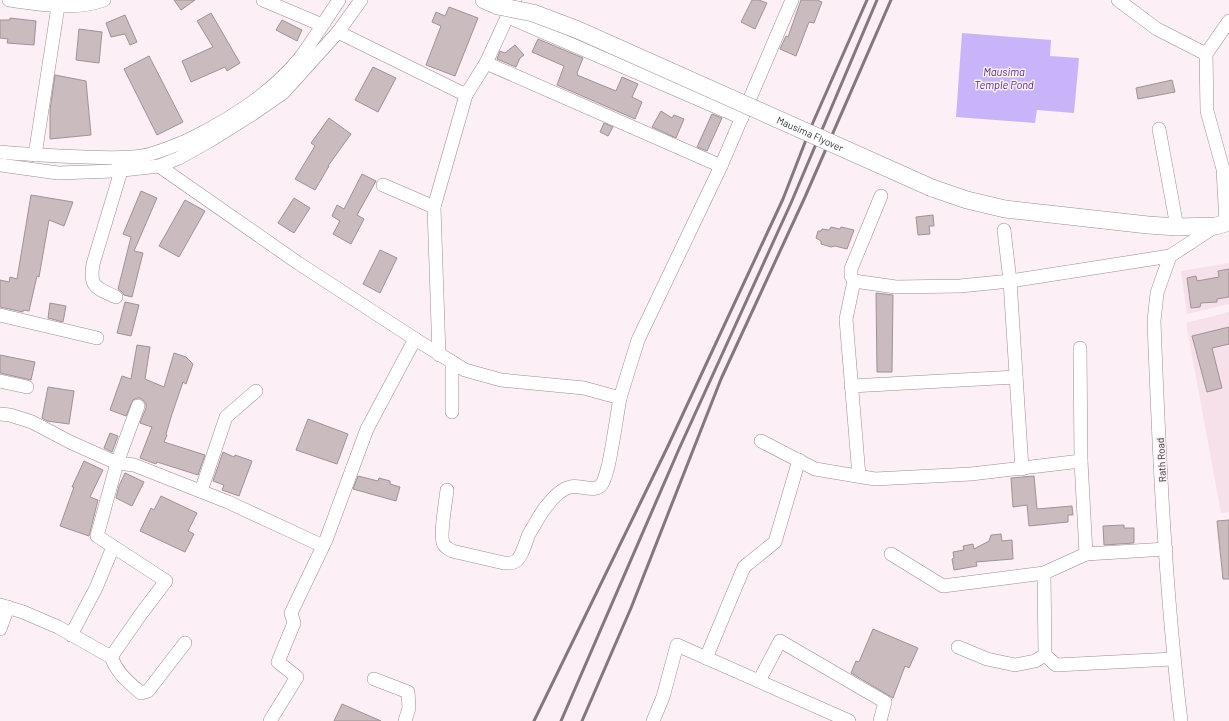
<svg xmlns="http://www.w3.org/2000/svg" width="1229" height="721" font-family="Barlow,sans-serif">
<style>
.built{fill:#f6e1eb}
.water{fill:#c8b4f9}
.building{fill:#cabcbe;stroke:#a09294}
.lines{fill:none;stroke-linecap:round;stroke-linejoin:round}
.minor-casing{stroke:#988d93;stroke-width:14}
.major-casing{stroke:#988d93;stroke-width:18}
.minor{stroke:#fff;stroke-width:13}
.major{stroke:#fff;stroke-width:17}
.rail{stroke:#81797c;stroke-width:3}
.major-bridge-casing{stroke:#988d93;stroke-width:18;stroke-linecap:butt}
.major-bridge{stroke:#fff;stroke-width:17}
.labels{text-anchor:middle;stroke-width:3;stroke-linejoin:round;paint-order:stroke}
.street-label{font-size:10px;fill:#363133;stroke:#fceff5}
.water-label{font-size:11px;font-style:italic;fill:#512b8b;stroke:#fceff5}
</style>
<rect width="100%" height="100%" fill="#fceff5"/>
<g class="built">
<path d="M1229 263V304L1187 314 1181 271Z"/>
<path d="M1229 312V512L1221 513 1186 323Z"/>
</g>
<path class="water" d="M962 33 1051 40 1050 56 1079 58 1074 113 1037 110 1035 123 956 117Z"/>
<g class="building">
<path d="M174 0H195L181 10Z"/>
<path d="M752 0H759L767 3 755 29 741 22Z"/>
<path d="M801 0H817L822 2 814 23 809 22 796 56 780 49 786 36 788 37Z"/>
<path d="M449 7 478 18 455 76 426 65 441 26 432 22 436 12 445 16Z"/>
<path d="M211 13 240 63 227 71 225 67 191 82 182 61 213 47 197 21Z"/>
<path d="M125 15 137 42 130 45 125 34 111 37 106 23Z"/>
<path d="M10 18 36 21 34 45 7 43 8 39 0 38V20H10Z"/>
<path d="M282 20 302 30 297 41 276 30Z"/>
<path d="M79 29 102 32 99 63 76 60Z"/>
<path d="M538 39 583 58 577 73 578 74 577 75 616 91 622 77 638 84 632 97 642 102 635 119 557 85 564 66 532 52Z"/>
<path d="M515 45 524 55 520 58 516 67 497 59 500 51 505 53Z"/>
<path d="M149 56 183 122 157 135 124 69Z"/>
<path d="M373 67 396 78 378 112 355 100Z"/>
<path d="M55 75 86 81 91 135 50 139V110Z"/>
<path d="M1172 80 1175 92 1138 99 1136 88Z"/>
<path d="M661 111 672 118 674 115 684 119 676 138 652 127Z"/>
<path d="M712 114 722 118 707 151 697 147Z"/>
<path d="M329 118 351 134 328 166H329L315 190 295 179 315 146 311 143Z"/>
<path d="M604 123 613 127 608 136 600 132Z"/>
<path d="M362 174 376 181 357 215 364 219 351 244 333 234 340 221 332 216 337 205 344 209Z"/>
<path d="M141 191 157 198 134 251 143 253 132 297 124 295 122 292 118 289 131 237 123 234Z"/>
<path d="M31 195 73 202 64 226 49 220 39 277 37 276 29 311 23 310V312L0 307V280L9 282 10 277 17 279Z"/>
<path d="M294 198 310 208 294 233 278 223Z"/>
<path d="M185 200 205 211 179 257 159 246Z"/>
<path d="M933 215 934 226H929L930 234 918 235 916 217Z"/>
<path d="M831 227 840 229 841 227 854 230 847 249 835 246 831 247 821 244V241L816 238 818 231H821L822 229 829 230Z"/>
<path d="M380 250 397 258 380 293 363 284Z"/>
<path d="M1229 269V297L1217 299V302L1201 303 1200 307 1191 308 1187 278 1196 276 1197 281 1219 277 1218 271Z"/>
<path d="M876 293 893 295 892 372H877Z"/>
<path d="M125 302 139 305 131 336 117 333Z"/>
<path d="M50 303 66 306 63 322 48 318Z"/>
<path d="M1229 327V344L1212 348 1222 388 1207 392 1192 336Z"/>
<path d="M137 345 150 347 145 379 164 387 174 353 186 357 193 364 186 384 183 382 172 414 166 434 167 435 164 442 205 455 198 475 157 462 156 464 140 458 152 427 140 423 146 408V404L144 401 140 398H137L133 400 126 416 110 410 122 376 131 379Z"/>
<path d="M0 355 35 362 31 380 0 373Z"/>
<path d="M48 387 74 391 69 424 47 421 42 418Z"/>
<path d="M308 419 348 434 337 464 296 450Z"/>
<path d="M110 433 118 436 112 452 104 448Z"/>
<path d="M223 452 234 457 235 455 252 461 239 496 222 490 224 485 213 481Z"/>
<path d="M84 461 103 470 90 497 98 500 89 536 60 526 74 487H72Z"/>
<path d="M125 473 144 482 132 506 116 498 119 486Z"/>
<path d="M358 476 378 481 379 478 390 481V484L400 487 396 501 353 489Z"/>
<path d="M1034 476 1037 509 1072 506 1073 515H1068V522L1029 526 1027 505 1013 507 1011 478Z"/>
<path d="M161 496 197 513 188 531 194 534 185 552 140 531 151 508 154 510Z"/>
<path d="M1229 520V579H1223L1217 521Z"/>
<path d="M1124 525V528H1134V543L1104 545 1103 526Z"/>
<path d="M1001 534 1002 541 1012 540 1013 559 976 562 977 566 954 570 952 559 954 558 953 552 964 550 963 546 973 544 974 549 989 541 991 535Z"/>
<path d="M873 629 918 648 909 668 905 666 893 698 851 673 856 661 859 662Z"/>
<path d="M342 704 381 721H334Z"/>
</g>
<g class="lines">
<defs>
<g id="minor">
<path d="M9 0C40 4 73 11 104 0"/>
<path d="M263 0 322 25"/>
<path d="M1118 0 1157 29 1206 54"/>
<path d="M508 17 742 118"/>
<path d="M338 32 466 95"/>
<path d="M486 63 721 166"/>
<path d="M1159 129 1177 227"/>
<path d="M0 152C28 155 56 156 85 157 104 158 123 159 142 156 158 153 174 146 188 140 229 120 271 94 300 58 314 39 326 19 339 0"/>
<path d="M35 155 59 0"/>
<path d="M0 165 58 173 114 171 159 166 179 158 211 140 254 113 283 93 338 32 361 0"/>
<path d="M159 166 298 263 415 339 465 370 501 380 584 388 620 398 638 340 721 166 792 0"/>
<path d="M383 185 434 207"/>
<path d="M881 196 851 269V276L854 281 896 287 960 286 1010 281 1170 256"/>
<path d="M1226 223 1223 169 1207 111 1206 54 1229 21"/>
<path d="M1004 230 1010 281 1022 469"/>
<path d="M854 281 846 319 859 476"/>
<path d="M116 297C97 288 89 288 93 264L121 171 118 164"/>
<path d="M0 315 97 338"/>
<path d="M1080 348 1081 461"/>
<path d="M439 355 434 207 466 95 486 63 515 0"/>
<path d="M0 381 27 387"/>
<path d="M851 386 1016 377"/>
<path d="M452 412V362"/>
<path d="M0 414 10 415 32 422 70 442 117 463 134 465 228 502 323 546"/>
<path d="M761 441 815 469 875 479 971 474 1081 461 1086 554 1166 549"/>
<path d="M447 490C446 500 439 538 444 545 446 548 449 549 452 551L504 563C508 563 512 564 516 561 522 557 526 541 529 534 534 526 539 516 545 508 551 500 561 489 570 487 580 484 595 494 602 484 605 479 606 473 608 467 613 444 616 421 620 398"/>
<path d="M201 491 226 417 256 391"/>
<path d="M891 554 943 586 1044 573"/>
<path d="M1086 554 1044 573 1045 655 1056 665 1173 659"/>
<path d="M0 605 23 612 58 627 111 657 141 614 166 581 97 536 117 463 138 406"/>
<path d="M0 629 8 607"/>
<path d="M71 635 96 588 113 547"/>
<path d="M958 647 987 659 1015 665 1035 661 1045 655"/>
<path d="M111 657C118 674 127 681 141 693L148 691 185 643"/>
<path d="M706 658 744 567 775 542 799 460"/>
<path d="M374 679 408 692 409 708 405 721"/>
<path d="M759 681 780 641 885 702 880 721"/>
<path d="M270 721 297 677 278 662 294 623 291 613 326 540 367 429 415 339"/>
<path d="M653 721 663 697 677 645 849 721"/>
<path d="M1181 721C1165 588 1159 454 1154 321L1157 293 1170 256 1216 226"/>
</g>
<g id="major">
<path d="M484 0 498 6"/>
<path d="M932 188 967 200 1005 209 1148 225 1177 227 1216 226 1226 223 1229 221"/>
</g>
</defs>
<use href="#minor" class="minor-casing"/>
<use href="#major" class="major-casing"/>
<use href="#minor" class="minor"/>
<use href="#major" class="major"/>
<g class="rail">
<path d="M534 721 668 446 783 199 811 127 867 0"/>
<path d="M561 721 679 449 791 203 877 0"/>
<path d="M582 721 631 608 721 379 805 197 891 0"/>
</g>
<defs>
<g id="major-bridge">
<path id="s1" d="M498 6 533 13 578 30 932 188"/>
</g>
</defs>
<use href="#major-bridge" class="major-bridge-casing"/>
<use href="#major-bridge" class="major-bridge"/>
</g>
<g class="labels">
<g class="street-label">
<text dy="4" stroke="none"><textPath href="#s1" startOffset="338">Mausima Flyover</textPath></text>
<text transform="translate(1161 460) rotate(-93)" y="4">Rath Road</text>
</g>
<g class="water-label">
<text x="1004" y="76">Mausima<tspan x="1004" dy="13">Temple Pond</tspan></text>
</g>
</g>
</svg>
